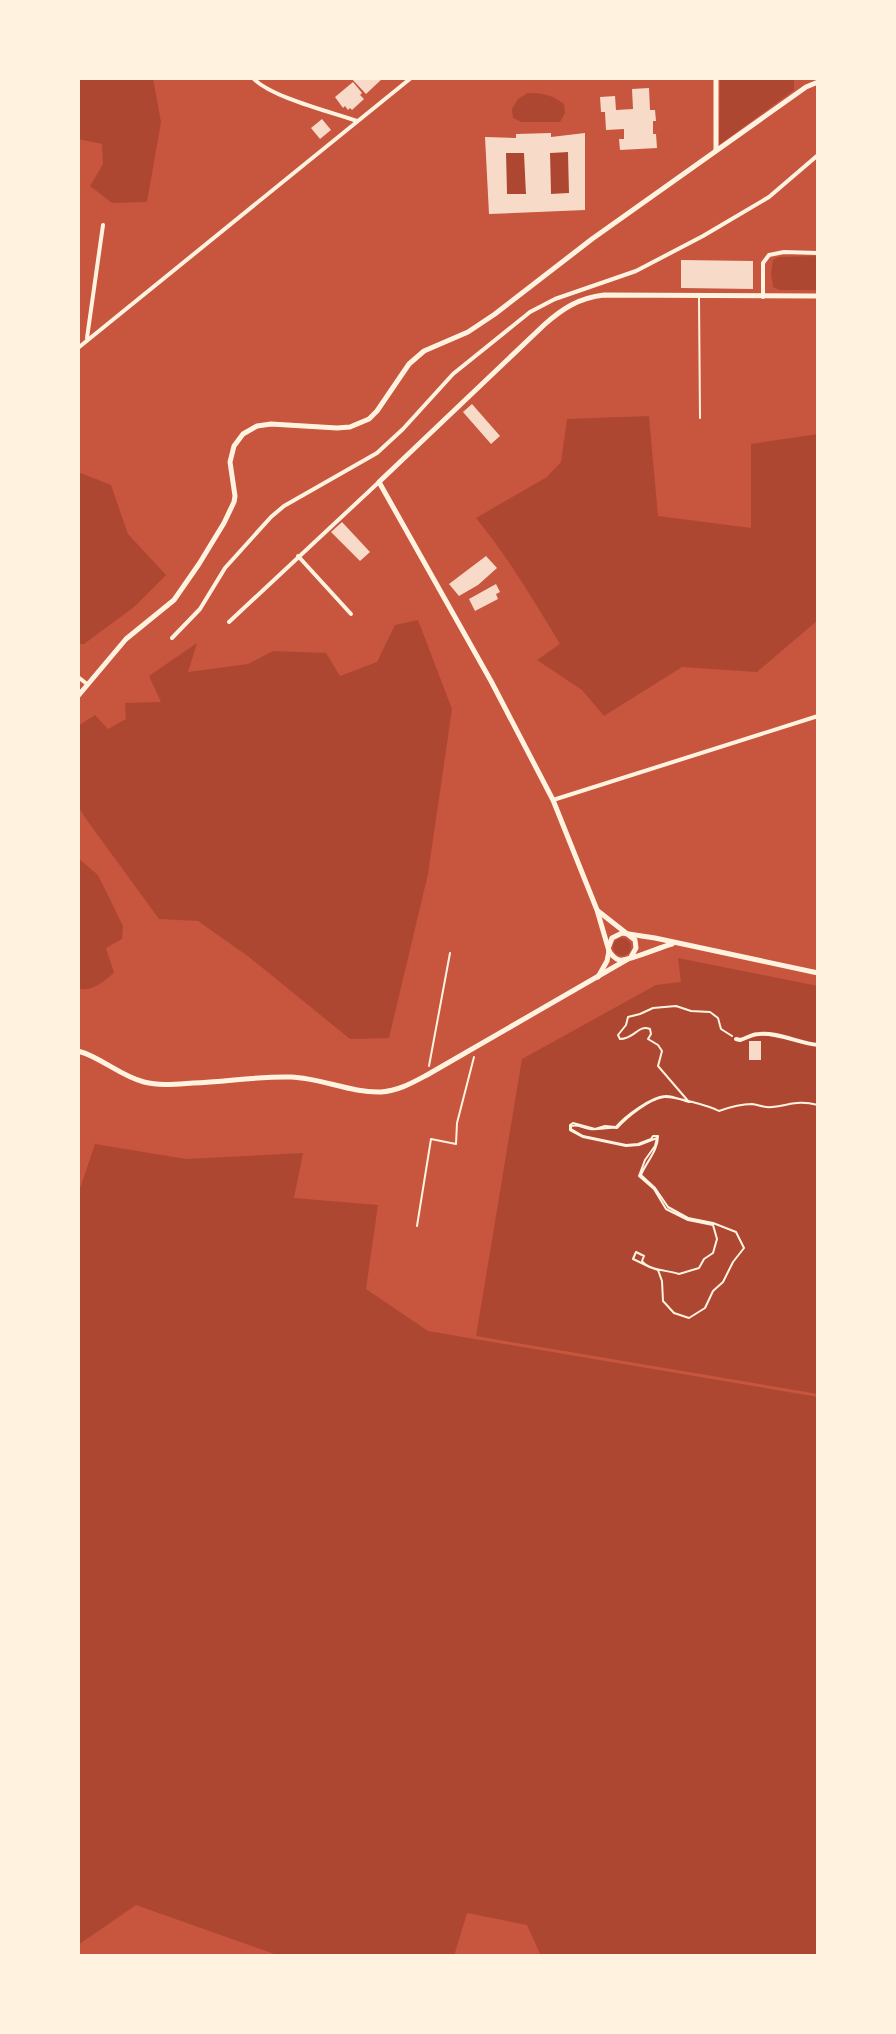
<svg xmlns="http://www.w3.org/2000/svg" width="896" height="2034" font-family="'Source Sans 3',sans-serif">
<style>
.green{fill:#ae4732}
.building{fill:#f7dbc8;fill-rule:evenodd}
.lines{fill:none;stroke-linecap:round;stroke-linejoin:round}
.path{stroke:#fff3e0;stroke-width:2}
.service{stroke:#fff3e0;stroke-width:2}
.minor{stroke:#fff3e0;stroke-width:4}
.tertiary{stroke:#fff3e0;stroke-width:5}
.secondary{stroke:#fff3e0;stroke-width:5}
</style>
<rect width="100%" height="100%" fill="#c8553d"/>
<g class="green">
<path d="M78 78H153L161 122 147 202 112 203 90 186 103 164 102 144 78 139Z"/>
<path d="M720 78H794V90L719 145Z"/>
<path d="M528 93C543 93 552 95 564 104L565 113 560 122H521L513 118 512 109 518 99Z"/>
<path d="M568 152 569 193 551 194 550 153Z"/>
<path d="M506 153H524L526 194H507Z"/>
<path d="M818 256V290H779L773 287 771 273 773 260 778 257Z"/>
<path d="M649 416 658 516 751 528V444L818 434V620L757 672 682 667 604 716 582 690 537 660 560 644C534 601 508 557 476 518L547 477 561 462 567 419Z"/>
<path d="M78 472 111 485 128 534 166 575 134 607 84 644H78Z"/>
<path d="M418 620 452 709 428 874 389 1038 350 1039 249 957 198 921 159 919 86 819 78 806V726L95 715 108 729 126 719 125 703 161 702 149 676 197 643 188 672 248 664 273 651 326 653 340 676 377 662 395 625Z"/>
<path d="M78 858 98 875 123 926 122 939 106 948 114 973C104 981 92 993 78 988Z"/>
<circle cx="622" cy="947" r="9"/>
<path d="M678 958 818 986V1394L476 1336 522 1059 656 985 681 982Z"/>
<path d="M95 1144 186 1159 303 1153 294 1198 378 1205 366 1289 428 1331 818 1397V1956H541L527 1925 467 1913 454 1956H280L136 1905 78 1945V1194Z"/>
</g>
<g class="building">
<path d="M351 78H383L366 94Z"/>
<path d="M353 82 362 93 360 95 364 99 352 110 350 108 348 110 345 106 343 108 335 97Z"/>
<path d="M649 88 650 110H655L656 121H653V134H656L657 148 620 150 619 139H624V129L606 130 605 112H601L600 97 615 96 616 110 633 109 632 89Z"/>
<path d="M322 119 331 130 320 139 311 128Z"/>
<path d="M551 133V137L585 133V210L489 214 485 137 516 138V134ZM568 152 569 193 551 194 550 153ZM506 153H524L526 194H507Z"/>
<path d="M681 260 753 261V289L681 288Z"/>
<path d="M472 404 500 436 491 444 463 412Z"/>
<path d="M342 522 370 552 360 561 331 532Z"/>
<path d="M486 556 497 568 478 585 459 596 449 584Z"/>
<path d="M496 584 500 592 496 594 498 599 475 611 469 599Z"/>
<rect x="749" y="1041" width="12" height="19"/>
</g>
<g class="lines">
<g class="path">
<path d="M429 1066 450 953"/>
<path d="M689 1102 658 1066 662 1051 658 1045 648 1039 651 1034 650 1029C638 1024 635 1039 620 1039L618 1035 626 1025 628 1017 640 1014 653 1008 676 1006 691 1011 710 1012 718 1018 721 1029 732 1036"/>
<path d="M690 1102C683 1101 672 1095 665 1096 651 1097 625 1116 616 1127L605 1126 595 1129 573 1123 570 1125V1130L583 1137 626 1146 639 1145 657 1138 655 1146 645 1160 639 1176 654 1189 666 1209 688 1220 713 1225 717 1239 713 1253 704 1259 699 1268 679 1274C668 1270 650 1271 642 1261L644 1256 636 1252 633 1259C643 1263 646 1267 658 1270L662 1281 663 1301 674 1313 689 1318 705 1308 713 1291 723 1282 733 1262 744 1248 736 1232 713 1223 688 1218 668 1207 655 1188 641 1175C646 1162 658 1151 658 1136H653L651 1139 638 1144 626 1145 583 1136 571 1129V1126C579 1124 582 1128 590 1129 599 1130 608 1127 617 1128 627 1117 649 1099 664 1097 673 1096 710 1106 719 1111 730 1107 741 1104 752 1104 759 1105 765 1108 772 1107 791 1105 797 1100 818 1105"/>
<path d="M417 1226 431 1139 456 1144 457 1123 474 1057"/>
</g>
<path class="service" d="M699 298 700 418"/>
<g class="minor">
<path d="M253 78C270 97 331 112 357 121"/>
<path d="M763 297V263L769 255 784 252 818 253"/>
<path d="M87 338 103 225"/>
<path d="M78 348 411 78"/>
<path d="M298 556 351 614"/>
<path d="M229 622 379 482"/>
<path d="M172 638 200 609 225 568 271 517 284 506 377 453 403 429 453 374 530 312 555 299 636 271 703 236 769 197 818 155"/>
<path d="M78 677 87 684"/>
<path d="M553 800 818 716"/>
<path d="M736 1039 740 1040C747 1038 752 1034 759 1034 777 1032 799 1043 818 1045"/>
</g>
<g class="tertiary">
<path d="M716 78V150"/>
<path d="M78 696 126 639 174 600 199 564 224 523 234 502 235 496 230 462 234 446 243 434 257 426 271 424 337 428 350 427 369 419 377 411 409 364 424 351 468 332 495 314 592 239 806 87 818 82"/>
<path d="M598 977 607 961 609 951"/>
<path d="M78 1051C101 1057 120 1076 144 1082 160 1086 177 1084 193 1083 226 1082 258 1076 291 1077 321 1078 351 1093 381 1092 398 1091 412 1083 427 1075L628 959"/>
</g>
<g class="secondary">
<path d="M598 911 635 940 636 948 631 957"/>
<path d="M609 946 612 938 622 933 655 938 818 973"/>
<path d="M609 951 597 910 553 800 491 681 379 482 544 325C563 308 579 298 604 295L818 296"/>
<path d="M609 951C612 956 614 958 619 960 627 962 660 947 672 944"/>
</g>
</g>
<rect width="896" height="2034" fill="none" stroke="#fff3e0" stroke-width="160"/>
</svg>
